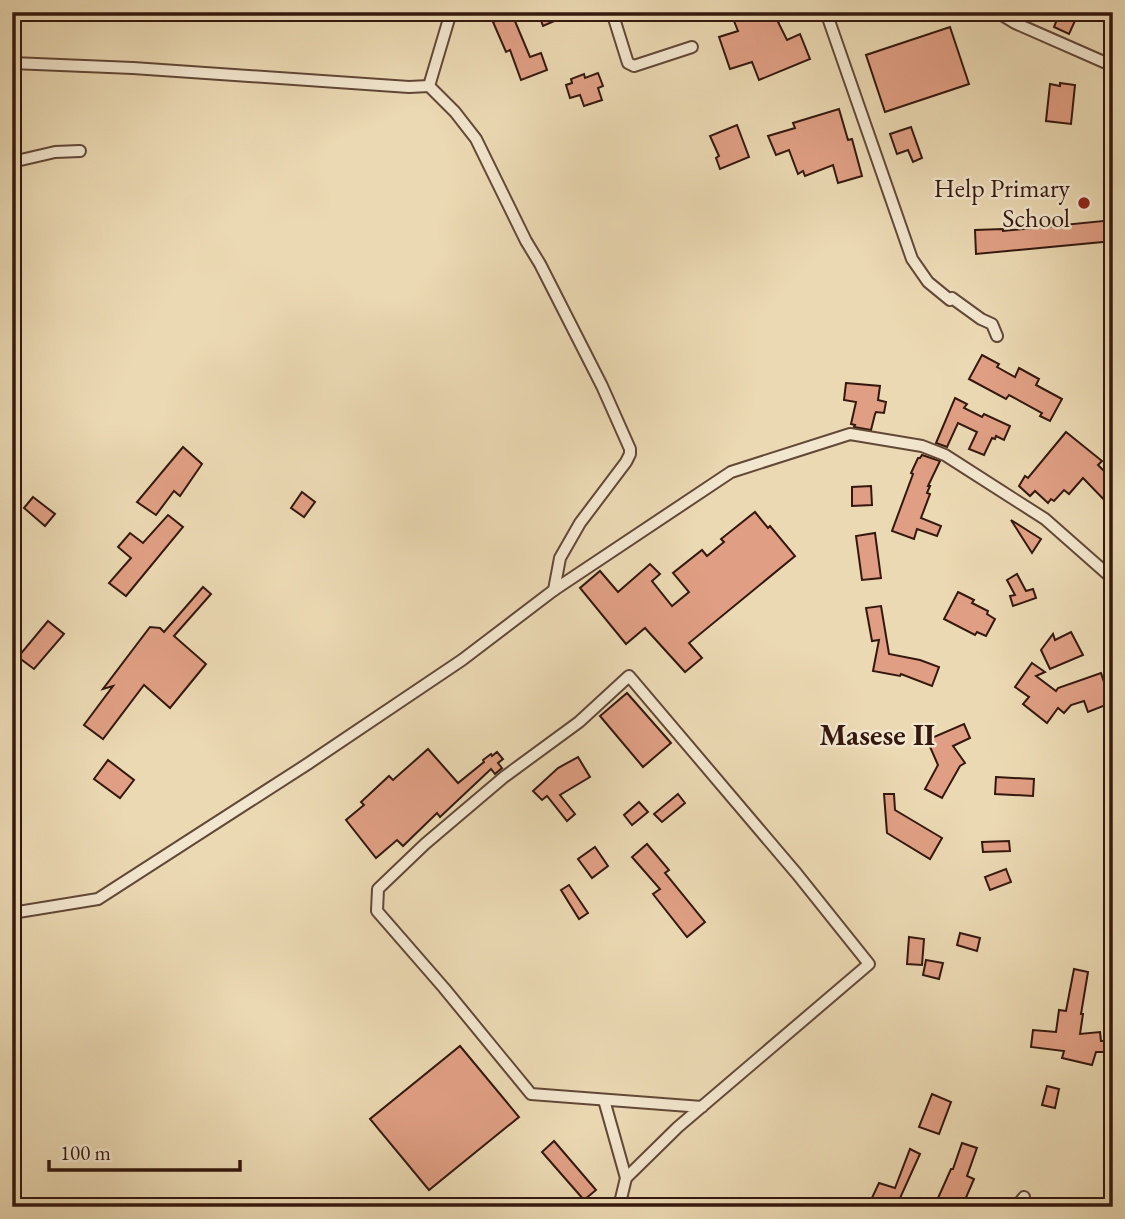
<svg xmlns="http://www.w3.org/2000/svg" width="1125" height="1219" font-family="'EB Garamond',serif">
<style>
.building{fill:#e09f84;stroke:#34180e;stroke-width:2}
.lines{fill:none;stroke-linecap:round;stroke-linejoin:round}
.street-casing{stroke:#624837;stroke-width:14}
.street{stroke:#f2e6ce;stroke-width:10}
.poi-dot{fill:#8f2418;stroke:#f2e6ce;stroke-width:2.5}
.labels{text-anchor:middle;stroke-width:5;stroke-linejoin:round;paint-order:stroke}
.poi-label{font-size:26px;fill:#34180e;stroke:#f2e6ce;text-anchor:end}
.quarter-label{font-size:30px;font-weight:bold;fill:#34180e;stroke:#f2e6ce}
</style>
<rect width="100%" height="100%" fill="#ebd9b3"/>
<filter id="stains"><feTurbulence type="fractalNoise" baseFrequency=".00286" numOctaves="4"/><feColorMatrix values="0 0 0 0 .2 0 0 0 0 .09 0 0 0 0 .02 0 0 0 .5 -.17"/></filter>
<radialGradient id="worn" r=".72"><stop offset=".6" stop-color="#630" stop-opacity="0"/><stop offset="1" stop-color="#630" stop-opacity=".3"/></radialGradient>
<g class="building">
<path d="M538 12H575L543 26Z"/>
<path d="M752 12H798L778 22 787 40 800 34 810 59 759 80 752 62 730 69 719 37 738 31 734 21Z"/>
<path d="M1060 12H1079L1069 34 1054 27Z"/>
<path d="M512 14 530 57 541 53 547 70 521 80 510 50 506 52 493 22Z"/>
<path d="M950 27 969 84 885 112 866 55Z"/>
<path d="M598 73 603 86 598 88 602 100 584 106 580 95 570 98 566 85 572 83 571 79 584 74 585 78Z"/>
<path d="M1060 83 1075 85 1071 124 1046 121 1050 84 1060 86Z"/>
<path d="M839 109 848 140 852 139 862 176 838 183 833 165 805 176 803 171 798 174 789 150 776 155 768 136 795 128 793 123Z"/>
<path d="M737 125 749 157 720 169 716 158 719 156 710 136Z"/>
<path d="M911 127 922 158 913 162 908 150 897 154 890 134Z"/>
<path d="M1113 220V241L976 254 975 230 1003 229V231Z"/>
<path d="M982 355 999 364 997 367 1015 377 1019 368 1039 379 1036 385 1062 399 1050 421 1040 416 1042 413 1009 395 1006 399 969 379Z"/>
<path d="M846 383 880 386 878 400 886 402 884 413 876 412 875 414 871 430 854 427 855 425 851 424 856 402 844 400Z"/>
<path d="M955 398 967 404 964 408 982 417 984 414 1010 426 1004 440 996 436 995 439 992 438 984 455 969 449 977 432 958 423 947 447 936 443Z"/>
<path d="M1066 432 1102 461 1098 465 1113 480V509L1083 478 1069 494 1064 490 1054 501 1051 499 1048 503 1035 491 1030 496 1019 486 1025 476 1028 478Z"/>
<path d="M183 447 202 464 180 496 174 491 156 515 137 502Z"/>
<path d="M922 455 940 461 928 486H930L927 493 930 494 921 518 941 526 937 536 917 529 914 539 892 531 913 474 911 473 918 458H920Z"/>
<path d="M871 486 872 505 852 506V487Z"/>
<path d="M302 492 315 502 304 517 291 508Z"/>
<path d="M33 497 55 514 45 526 24 508Z"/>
<path d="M755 512 768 528 770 526 795 556 689 643 702 658 685 672 645 628 626 644 580 588 600 571 618 592 650 564 660 574 652 581 672 606 689 592 673 573 702 550 707 556 724 542 721 539Z"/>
<path d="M168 515 183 527 126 596 109 583 131 558 118 547 130 533 143 543Z"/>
<path d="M1011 520 1041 539 1032 553Z"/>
<path d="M875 533 881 578 862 580 856 536Z"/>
<path d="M1017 574 1026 591 1033 589 1036 598 1013 606 1010 596 1015 595 1007 580Z"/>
<path d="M203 587 211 594 174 636 206 664 170 708 144 685 103 739 84 725 113 686 103 689 150 627 160 628 164 632Z"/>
<path d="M958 592 974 600 972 603 988 611 987 614 995 619 986 636 977 632 975 635 944 619Z"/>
<path d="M881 606 889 654 920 660 939 667 932 686 901 674 900 676 873 671 879 640 872 641 866 608Z"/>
<path d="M48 621 64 634 34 669 18 657Z"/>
<path d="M1071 632 1083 655 1050 669 1041 650 1053 634 1055 640Z"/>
<path d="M1032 663 1045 672 1036 676 1056 691 1058 688 1101 673 1111 703 1088 712 1084 701 1071 705 1064 713 1058 708 1047 723 1023 704 1029 697 1015 687Z"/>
<path d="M627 693 671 743 643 767 600 716Z"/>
<path d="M964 724 970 738 953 746 965 763 960 766 942 798 925 789 938 765 927 740Z"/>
<path d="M428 749 458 783 484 762 483 760 491 754 492 756 497 752 503 759 498 763 502 768 495 774 491 769 440 817 437 813 403 846 397 840 376 858 346 820 364 805 361 802 389 776 393 780Z"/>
<path d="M578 757 590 777 560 795 575 814 567 821 547 796 542 800 533 791 558 768Z"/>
<path d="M108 760 134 780 120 798 94 779Z"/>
<path d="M996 777 1034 779 1033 796 995 794Z"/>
<path d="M678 794 685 803 662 822 654 814Z"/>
<path d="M884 794H894L895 810 942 838 930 859 887 833Z"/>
<path d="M639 802 648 812 632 825 624 815Z"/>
<path d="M1009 841 1010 851 983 852 982 842Z"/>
<path d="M647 844 669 870 665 873 705 922 687 937 653 894 660 889 632 857Z"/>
<path d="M595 847 608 866 592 878 578 859Z"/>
<path d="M1006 869 1011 882 990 890 985 877Z"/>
<path d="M569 885 588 913 579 919 561 890Z"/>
<path d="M960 933 980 938 977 951 957 945Z"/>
<path d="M909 937 924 939 922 965 907 964Z"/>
<path d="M926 960 943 963 939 979 923 975Z"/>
<path d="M1074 969 1088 972 1081 1014H1083L1080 1034 1100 1032 1101 1041H1107V1052H1096L1092 1065 1062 1058 1064 1051 1031 1047 1033 1030 1056 1032 1059 1010 1066 1011Z"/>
<path d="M460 1046 519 1117 429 1190 370 1119Z"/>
<path d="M1047 1086 1059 1089 1055 1108 1042 1105Z"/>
<path d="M932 1094 951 1102 939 1134 919 1127Z"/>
<path d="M554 1141 596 1190 584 1200 542 1152Z"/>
<path d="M962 1143 977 1148 967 1176 974 1179 962 1207H934L951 1169H953Z"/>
<path d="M910 1149 920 1154 896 1207H880L870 1202 879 1183 895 1188Z"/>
</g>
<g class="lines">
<defs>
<g id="street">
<path d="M612 12 627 60 628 63 634 66 692 47"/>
<path d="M826 12 912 259 928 282 950 300 952 298 981 319 992 324 997 336"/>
<path d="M997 12 1015 23 1113 66"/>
<path d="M12 63 133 68 409 87 429 86 451 12"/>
<path d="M429 86 455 112 476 139 526 241 540 264 602 386 630 449V454L626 462 580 523 560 558 554 590"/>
<path d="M12 162 55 152 80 151"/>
<path d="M12 913 98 899 309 763 462 660 554 590 731 472 850 434 922 446 945 455 1045 519 1113 579"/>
<path d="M604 1100 626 1178"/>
<path d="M619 1207 626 1178 678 1127 869 964 797 874 629 676 579 722 504 777 425 844 378 889 377 911 444 988 531 1094 702 1107"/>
<path d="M1016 1207 1024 1197"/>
</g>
</defs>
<use href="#street" class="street-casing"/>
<use href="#street" class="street"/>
</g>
<circle class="poi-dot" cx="1084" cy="203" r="7"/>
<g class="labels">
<g class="poi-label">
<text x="1070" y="197">Help Primary<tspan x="1070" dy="30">School</tspan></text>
</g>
<g class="quarter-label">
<text x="877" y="745">Masese II</text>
</g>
</g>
<rect width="1125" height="1219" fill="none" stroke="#ebd9b3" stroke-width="42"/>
<rect x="14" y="14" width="1097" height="1191" fill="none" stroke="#34180e" stroke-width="3.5"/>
<rect x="21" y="21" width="1083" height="1177" fill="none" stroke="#34180e" stroke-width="2"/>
<path d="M49 1160v10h191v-10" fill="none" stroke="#34180e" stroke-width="3.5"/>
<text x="60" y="1160" font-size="21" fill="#34180e" stroke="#f2e6ce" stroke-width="5" paint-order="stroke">100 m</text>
<rect width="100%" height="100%" filter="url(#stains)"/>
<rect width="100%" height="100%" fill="url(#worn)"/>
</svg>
